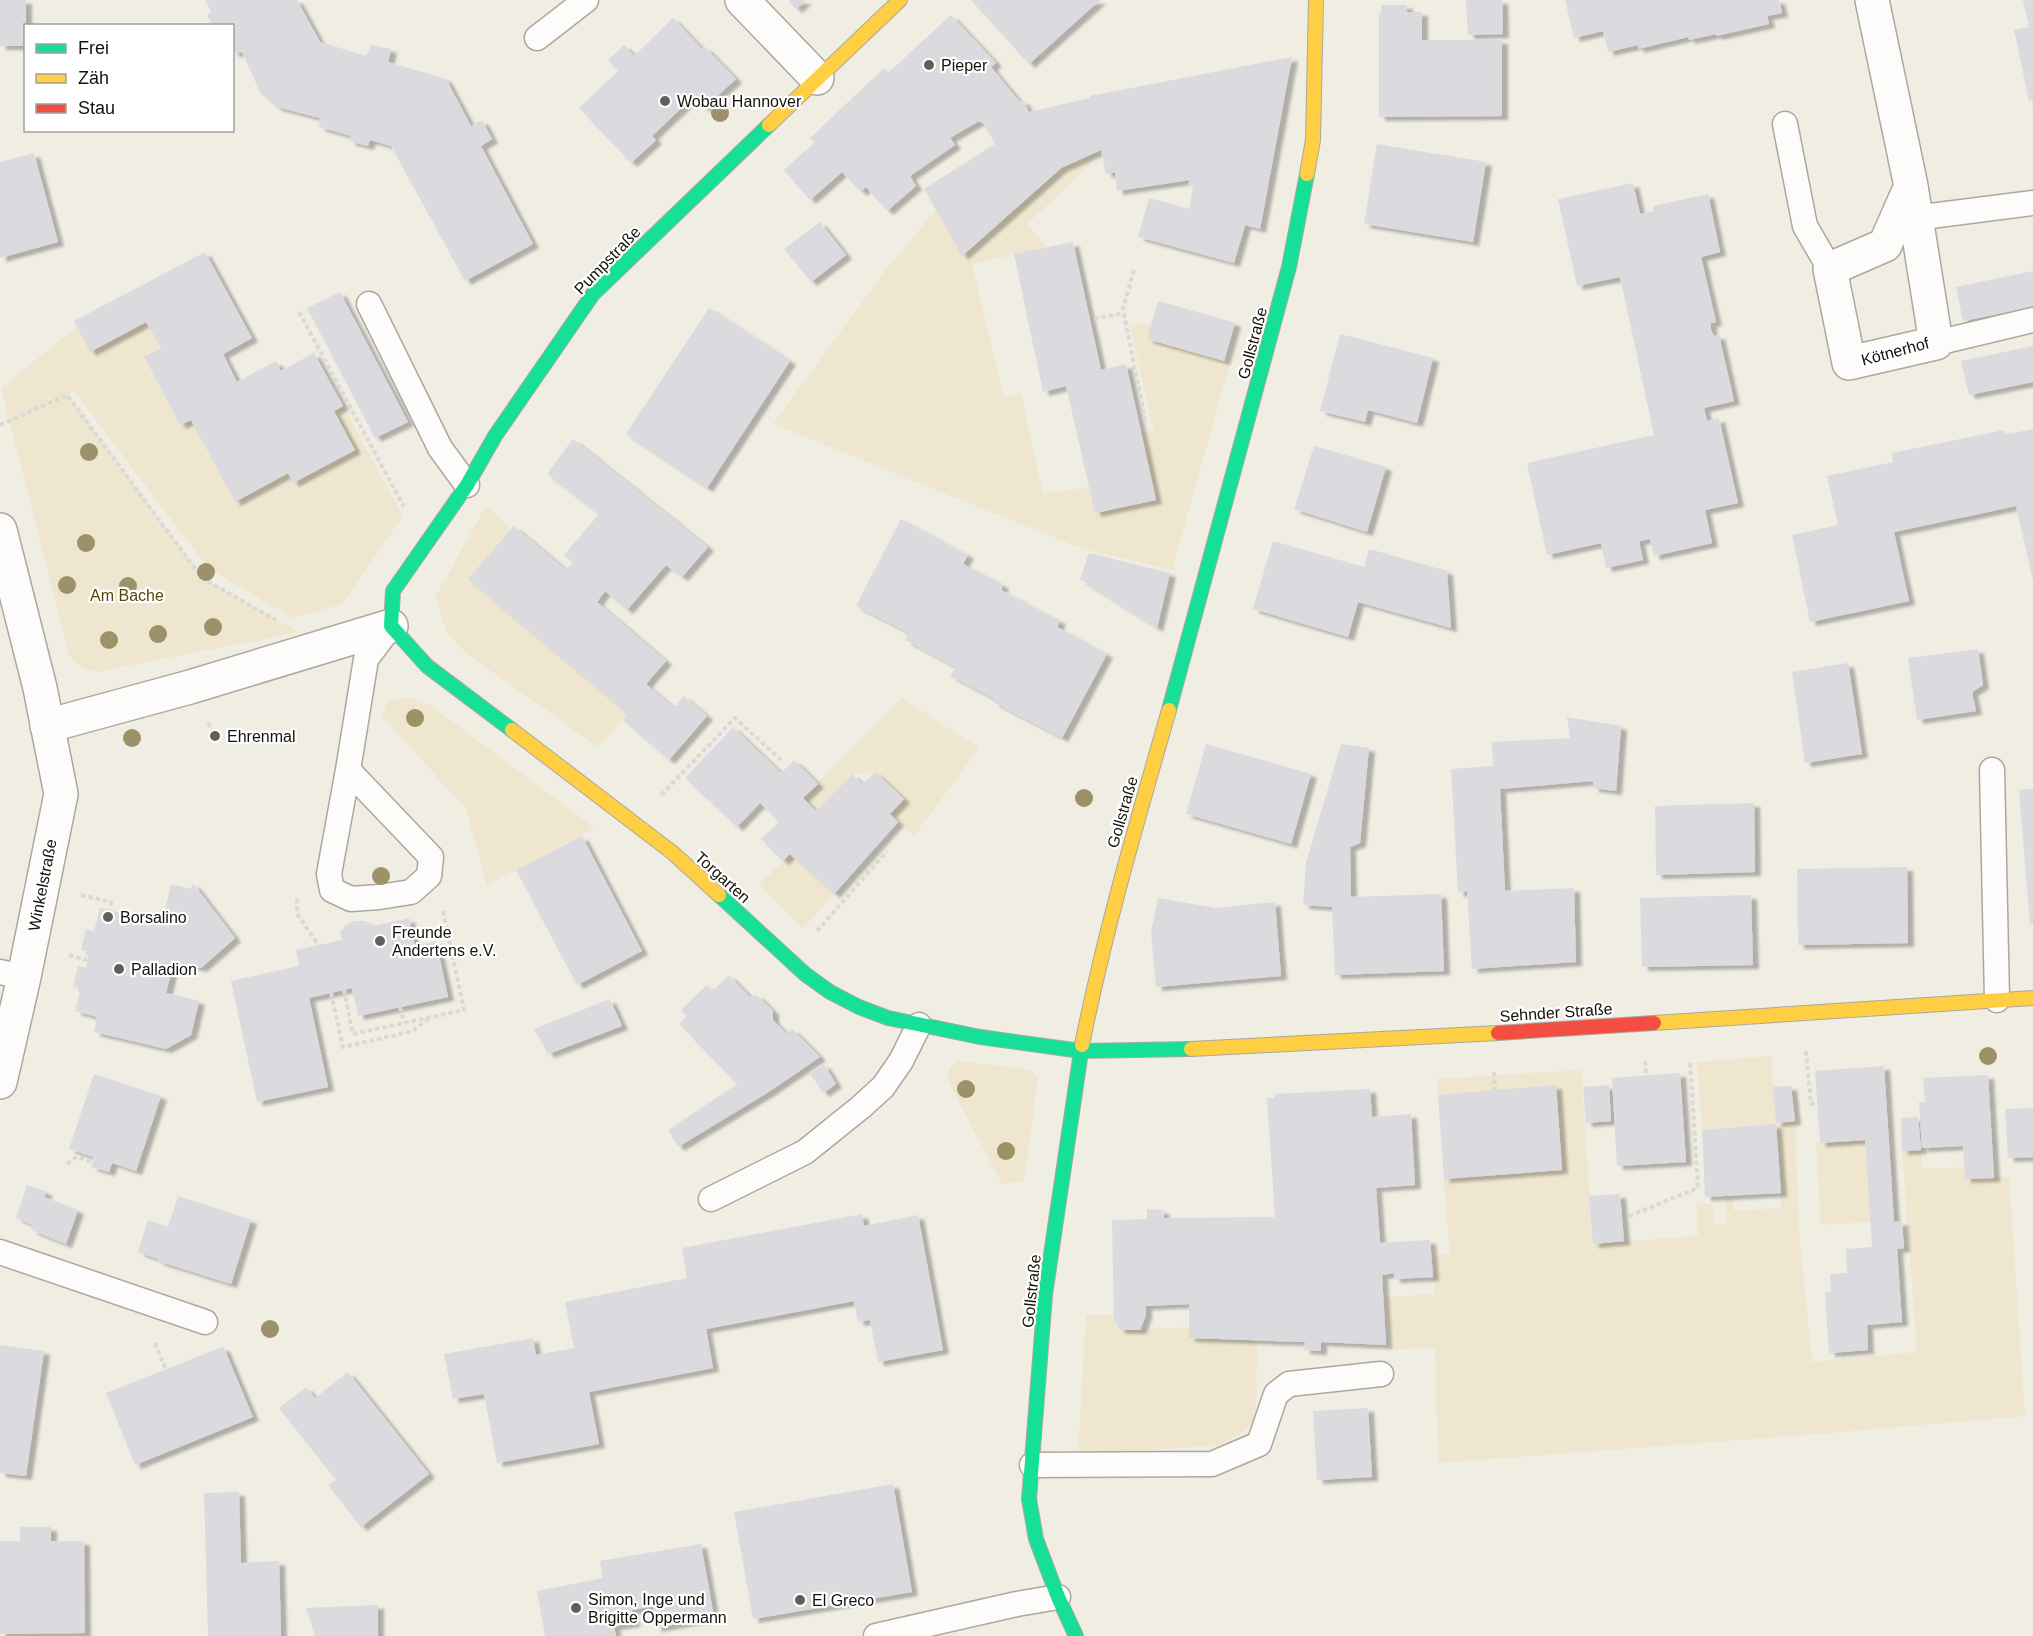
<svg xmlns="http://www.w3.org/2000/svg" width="2033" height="1636" font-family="Arial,sans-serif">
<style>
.green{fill:#eee6ce}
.building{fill:#dbdadf;filter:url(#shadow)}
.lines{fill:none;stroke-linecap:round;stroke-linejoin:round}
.lane-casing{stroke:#aba8a0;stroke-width:27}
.street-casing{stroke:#aba8a0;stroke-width:36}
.fast-casing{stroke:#aba8a0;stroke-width:16}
.slow-casing{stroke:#aba8a0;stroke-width:16}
.jam-casing{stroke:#aba8a0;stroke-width:16}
.path{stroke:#dad9d6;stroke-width:4;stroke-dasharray:4.5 3;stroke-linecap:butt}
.lane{stroke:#fdfcfb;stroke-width:24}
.street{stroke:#fdfcfb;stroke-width:33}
.fast{stroke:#16e098;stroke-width:14}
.slow{stroke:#ffcf43;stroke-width:14}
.jam{stroke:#f24e42;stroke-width:14}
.tree{fill:#9c9169}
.poi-dot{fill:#615f57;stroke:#fff;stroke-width:2}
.labels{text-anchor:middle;stroke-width:4.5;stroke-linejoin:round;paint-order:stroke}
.poi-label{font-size:16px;fill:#14120b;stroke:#fff;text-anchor:start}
.street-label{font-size:16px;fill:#14120b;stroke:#fff}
.park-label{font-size:16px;fill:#584605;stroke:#fff}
</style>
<defs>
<filter id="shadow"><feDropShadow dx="6" dy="4" stdDeviation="1.5" flood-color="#0004"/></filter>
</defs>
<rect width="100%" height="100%" fill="#f0ede3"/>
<g class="green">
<path d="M1101 150 1086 169 1027 224 1047 247 972 264 1004 397 1021 393 1043 494 1089 487 1096 513 1156 500 1141 433 1154 430 1130 327 1141 323 1151 326 1148 339 1230 363 1172 570 1083 549 773 424 885 271 936 210 962 256 1061 168Z"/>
<path d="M146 322 161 348 144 358 180 425 191 420 235 501 288 473 294 483 355 450 334 411 343 406 403 516 342 604 293 618 208 568 74 391 68 395 202 578 299 632 97 672C83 668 73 665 68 651L1 388 77 327Z"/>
<path d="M486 506 511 529 469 579 628 714 598 747 467 654 446 632 436 596Z"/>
<path d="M400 698H411L430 705 595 828 487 885 466 809 382 716 387 703Z"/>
<path d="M902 698 979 748 914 836 890 814 902 798 875 772 851 774 816 811 803 798Z"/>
<path d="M790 854 834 894 803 929 759 885Z"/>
<path d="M1771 1056 1776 1122 1795 1121 1799 1230 1812 1362 1917 1352 1902 1151 1921 1150 1922 1169 1964 1167 1965 1178 2009 1177 2025 1416 1818 1434 1438 1463 1435 1347 1391 1350 1387 1297 1435 1294 1434 1256 1450 1254 1444 1179 1562 1170 1556 1085 1438 1095 1437 1079 1581 1070 1593 1244 1698 1236 1697 1204H1712L1714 1225 1727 1224 1725 1199H1733L1734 1211 1781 1208 1776 1124 1702 1130 1697 1062Z"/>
<path d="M959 1061 1030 1070 1038 1077 1024 1181 1002 1184 948 1081C948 1070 949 1066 959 1061Z"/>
<path d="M1865 1140 1871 1222 1821 1225 1816 1143Z"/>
<path d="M1086 1315H1114V1320L1120 1330 1189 1327V1338L1257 1341 1256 1424 1220 1445 1078 1455Z"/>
</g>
<g class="building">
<rect x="0" y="0" width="26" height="46"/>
<path d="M205 0H297L320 42 366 56 371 45 391 49 388 62 446 79 471 126 482 120 492 139 481 146 533 244 465 281 391 146 370 140 368 146 349 141 351 136 319 127 320 118 277 107 261 94 242 52 234 53 232 50V26H213L207 15 211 12Z"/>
<path d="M788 0H806L796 9Z"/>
<path d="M971 0H1100L1029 64Z"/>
<path d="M1466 0H1502L1503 34 1468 35Z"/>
<path d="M1565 0H1779L1782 13 1767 16 1769 24 1716 36V34L1689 40 1688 37 1638 49V45L1608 52 1603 31 1574 38Z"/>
<path d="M2023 0H2033V100L2029 101 2014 30 2029 27Z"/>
<path d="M1381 5H1407V12H1422V40H1502V116L1379 117V13L1381 14Z"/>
<path d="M951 15 996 63 991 67 1020 102 1023 100 1029 112 1090 98V96L1292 57 1260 229 1245 225 1234 263 1138 237 1149 198 1189 209 1193 186 1188 185 1190 180 1117 191 1115 172 1106 174 1101 150 1061 168 962 256 924 189 995 144 984 124 979 121 950 138 955 145 910 176 916 186 887 211 866 187 861 192 842 172 810 200 784 170 815 142 810 138 884 68 889 72Z"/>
<path d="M673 18 702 49 705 47 736 79 704 108 693 97 652 136 656 140 631 163 579 108 618 71 608 60 624 45 634 56Z"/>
<path d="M1377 144 1486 162 1473 242 1364 224Z"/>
<path d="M34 153 58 242 0 258V162Z"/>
<path d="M1633 183 1640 214 1653 211V206L1708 194 1720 252 1701 257 1716 322 1711 323V330L1714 336 1719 335 1734 401 1704 408 1707 421 1719 418 1738 503 1705 510 1712 543 1654 556 1650 539 1639 541 1643 560 1606 568 1601 543 1547 555 1527 463 1654 435 1620 277 1577 286 1558 199Z"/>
<path d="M820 222 846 255 811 282 784 249Z"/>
<path d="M1073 242 1101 370 1126 364 1156 500 1095 513 1066 386 1043 392 1014 254Z"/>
<path d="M205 252 252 338 223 354 237 382 276 361 281 371 314 353 343 406 334 411 355 450 293 483 288 473 235 502 191 420 180 425 144 357 161 348 146 322 90 352 74 321Z"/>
<path d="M2033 271V307L1963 321 1956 287Z"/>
<path d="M340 292 408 422 375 438 307 308Z"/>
<path d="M1158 301 1235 323 1224 361 1147 339Z"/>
<path d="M709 308 790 361 707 488 626 434Z"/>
<path d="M1340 334 1433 358 1417 423 1368 410 1365 422 1320 411Z"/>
<path d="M2033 346V382L1969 395 1961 361Z"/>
<path d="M2033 429V581L2016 506 1894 532 1909 601 1810 622 1792 535 1838 525 1827 476 1893 462 1892 453 2004 430V435Z"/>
<path d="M573 439 708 547 682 577 666 565 627 610 605 591 597 602 666 661 646 684 674 708 684 696 707 716 669 760 623 720 628 714 468 579 514 526 566 570 573 563 564 555 599 514 547 474Z"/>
<path d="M1314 446 1386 467 1367 532 1294 509Z"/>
<path d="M901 519 968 555 963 564 1003 585 1001 590 1060 621 1057 627 1107 654 1062 738 993 702 995 699 950 676 955 667 905 640 909 633 856 606Z"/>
<path d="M1273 541 1364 567 1369 549 1447 571 1451 628 1358 602 1348 637 1253 609Z"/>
<path d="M1089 553 1170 573 1157 628 1080 579Z"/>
<path d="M1978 649 1983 685 1972 692 1976 711 1917 720 1908 658Z"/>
<path d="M1848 663 1862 754 1805 763 1792 672Z"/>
<path d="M1567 717 1621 726 1616 791 1593 788V781L1500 789 1505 891 1574 888 1576 962 1472 969 1467 891 1458 893 1451 769 1493 766 1492 742 1570 738Z"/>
<path d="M733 727 781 773 794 760 818 784 803 798 816 811 852 774 862 784 875 772 904 799 890 814 898 822 834 894 790 854 783 861 761 839 779 822 760 803 737 827 685 778Z"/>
<path d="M1206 744 1311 774 1291 844 1186 814Z"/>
<path d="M1341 744 1369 748 1360 843 1350 847 1351 897 1441 894 1444 971 1335 975 1332 907 1303 905 1306 863Z"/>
<path d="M2033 789V924L2030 925 2019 790Z"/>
<path d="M1754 803 1755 872 1656 875 1655 806Z"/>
<path d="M582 836 642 951 577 985 516 870Z"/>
<path d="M1907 867 1908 943 1798 945 1797 869Z"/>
<path d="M193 883 235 938 201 968 174 962 166 993 199 1001 191 1035 166 1049 94 1032 97 1017 75 1011 81 988 73 987 78 966 86 968 89 952 81 950 86 929 94 931 100 908 149 919 150 915 158 917V922L162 923 171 884 191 889Z"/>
<path d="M1751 895 1753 965 1642 967 1640 898Z"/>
<path d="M1158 898 1216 908 1275 902 1281 976 1156 987 1151 932Z"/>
<path d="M409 918 415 946 436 941 448 997 358 1016 352 988 309 998 328 1087 257 1102 231 981 299 966 296 950 342 940 340 932 346 925 355 921H365L373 926Z"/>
<path d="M729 975 750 997 757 995 773 1011V1020L787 1034 792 1029 820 1057 767 1093 678 1147 668 1130 737 1084 679 1024 686 1016 681 1010 707 985 712 991Z"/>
<path d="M610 999 622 1026 548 1054 534 1029Z"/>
<path d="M824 1064 836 1084 823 1093 810 1073Z"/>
<path d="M1884 1066 1894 1222 1902 1221 1904 1248 1897 1249 1902 1322 1867 1325 1868 1350 1829 1353 1825 1292H1831L1830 1274 1847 1273 1846 1249 1872 1247 1865 1140 1820 1143 1815 1071Z"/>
<path d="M1680 1073 1686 1162 1617 1166 1612 1078Z"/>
<path d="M94 1074 161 1096 136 1171 112 1163 109 1172 91 1167 94 1157 69 1149Z"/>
<path d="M1988 1075 1994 1178 1965 1179 1963 1146 1922 1148 1919 1102H1925L1923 1078Z"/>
<path d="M1556 1085 1562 1170 1444 1179 1438 1095Z"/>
<path d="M1609 1085 1611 1121 1586 1123 1583 1087Z"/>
<path d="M1791 1086 1795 1121 1776 1123 1773 1087Z"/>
<path d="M1370 1089 1372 1117 1411 1114 1415 1185 1376 1188 1380 1243 1430 1240 1433 1277 1394 1279V1273L1382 1275 1386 1345 1321 1342V1351L1304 1350 1305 1342 1189 1338V1304L1146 1306V1315L1140 1330H1120L1114 1319 1112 1220 1147 1219V1209L1163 1210 1164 1218 1275 1217 1267 1098H1274L1275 1094Z"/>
<path d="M2033 1108V1157L2008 1158 2005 1109Z"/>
<path d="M1918 1117 1921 1150 1902 1151 1901 1118Z"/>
<path d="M1776 1124 1781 1193 1705 1197 1702 1130Z"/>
<path d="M27 1185 47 1192 44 1197 78 1210 66 1244 31 1230 33 1225 16 1218Z"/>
<path d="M1620 1194 1624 1241 1593 1244 1589 1196Z"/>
<path d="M178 1196 251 1220 231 1284 158 1261V1259L138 1252 148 1220 168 1227Z"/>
<path d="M862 1214 864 1226 918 1215 943 1350 878 1362 870 1320 858 1322 854 1301 706 1329 713 1368 589 1392 599 1444 497 1463 484 1394 453 1399 444 1354 533 1338 536 1355 574 1348 565 1302 687 1278 682 1248Z"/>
<path d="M0 1345 44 1351 26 1476 0 1473Z"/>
<path d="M222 1347 224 1348 253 1417 135 1465 106 1393Z"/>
<path d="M348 1372 429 1474 361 1527 328 1485 336 1480 279 1408 306 1387 315 1398Z"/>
<path d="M1368 1408 1372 1477 1317 1480 1313 1411Z"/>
<path d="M893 1484 912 1592 753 1619 734 1512Z"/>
<path d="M239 1492 241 1563 279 1561 281 1636H208L204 1493Z"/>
<path d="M20 1527H51V1541H84L85 1633 0 1634V1541H20Z"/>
<path d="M701 1544 714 1617 656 1628 653 1606 632 1610 634 1623 614 1626 616 1636H545L537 1591 603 1578 600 1561Z"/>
<path d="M378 1605V1636H315L306 1608Z"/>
</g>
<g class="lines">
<defs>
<g id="lane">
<path d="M537 38 586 0"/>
<path d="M1785 124 1805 226 1830 269"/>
<path d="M1915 218 2033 203"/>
<path d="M369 304 440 448 467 485"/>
<path d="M1936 343 2033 320"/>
<path d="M348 770 329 874 332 890 351 899 379 897 411 892 429 876 431 857 348 770 366 659 391 626"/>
<path d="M1992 770 1997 1000"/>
<path d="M0 972 24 977"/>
<path d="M711 1199 805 1152 861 1107 883 1087 901 1061 919 1025"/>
<path d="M0 1252 205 1322"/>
<path d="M1032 1465 1212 1464 1259 1444 1276 1394 1289 1384 1381 1374"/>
<path d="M876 1636 1017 1604 1058 1597"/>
</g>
<g id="street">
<path d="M742 0 817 78"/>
<path d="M1872 0 1911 186 1936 343 1849 363 1830 269 1885 245 1911 186"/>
<path d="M0 530 40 688 61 794 24 977 0 1082"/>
<path d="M47 726 190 687 391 626"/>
</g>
<g id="fast">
<path d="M1169 710 1289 267 1307 174"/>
<path d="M512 730 427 666 391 626 393 591 467 485 495 436 593 294 769 125"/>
<path d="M719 895 805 974 830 992 859 1007 888 1018 980 1037 1081 1051 1191 1049"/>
<path d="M1076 1636 1058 1597 1036 1539 1029 1499 1045 1295 1082 1045"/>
</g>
<g id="slow">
<path d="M769 125 900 0"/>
<path d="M1307 174 1313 140 1316 0"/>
<path d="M512 730 673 853 719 895"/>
<path d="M1654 1023 2033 998"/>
<path d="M1082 1045C1105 930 1137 822 1169 710"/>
<path d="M1191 1049 1498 1033"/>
</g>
<path id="jam" d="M1498 1033 1654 1023"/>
</defs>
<use href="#lane" class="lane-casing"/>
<use href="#street" class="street-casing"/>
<use href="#fast" class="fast-casing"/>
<use href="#slow" class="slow-casing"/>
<use href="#jam" class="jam-casing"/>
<g class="path">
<path d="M1134 270 1123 309 1145 420"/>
<path d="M299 312 404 507"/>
<path d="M1094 319 1124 313"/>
<path d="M0 425 67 395 202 578 276 620"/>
<path d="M208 723 215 736"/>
<path d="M661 795 735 718 781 760"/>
<path d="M81 895 111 902 109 910"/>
<path d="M297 899V914L328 959"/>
<path d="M817 931 887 851"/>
<path d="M69 955 87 960"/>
<path d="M344 990 353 1034 464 1010 443 911"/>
<path d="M331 993 343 1047 413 1031 429 1018"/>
<path d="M400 1007 404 1023"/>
<path d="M1806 1051 1811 1104 1817 1102"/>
<path d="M1645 1061 1646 1075"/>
<path d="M1494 1072 1495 1090"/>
<path d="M67 1164 77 1157 93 1162"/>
<path d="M1629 1216 1698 1188 1690 1060"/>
<path d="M155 1343 166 1370"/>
</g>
<use href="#lane" class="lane"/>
<use href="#street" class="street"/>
<use href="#fast" class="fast"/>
<use href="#slow" class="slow"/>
<use href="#jam" class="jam"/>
</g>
<g class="tree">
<circle cx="720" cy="113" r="9"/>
<circle cx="89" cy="452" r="9"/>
<circle cx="86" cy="543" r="9"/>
<circle cx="206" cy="572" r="9"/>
<circle cx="67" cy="585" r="9"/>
<circle cx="128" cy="586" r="9"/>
<circle cx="213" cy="627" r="9"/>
<circle cx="158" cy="634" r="9"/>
<circle cx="109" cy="640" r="9"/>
<circle cx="415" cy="718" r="9"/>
<circle cx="132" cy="738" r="9"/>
<circle cx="1084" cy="798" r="9"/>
<circle cx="381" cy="876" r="9"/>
<circle cx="1988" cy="1056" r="9"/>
<circle cx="966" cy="1089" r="9"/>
<circle cx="1006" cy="1151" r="9"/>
<circle cx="270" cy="1329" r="9"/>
</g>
<g class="poi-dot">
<circle cx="929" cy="65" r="6"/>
<circle cx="665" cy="101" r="6"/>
<circle cx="215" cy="736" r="6"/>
<circle cx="108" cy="917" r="6"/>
<circle cx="380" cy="941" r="6"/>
<circle cx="119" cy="969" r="6"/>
<circle cx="800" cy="1600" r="6"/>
<circle cx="576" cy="1608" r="6"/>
</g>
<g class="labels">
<g class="poi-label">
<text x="941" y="71">Pieper</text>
<text x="677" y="107">Wobau Hannover</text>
<text x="227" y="742">Ehrenmal</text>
<text x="120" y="923">Borsalino</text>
<text x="392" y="938">Freunde<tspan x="392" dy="18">Andertens e.V.</tspan></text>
<text x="131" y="975">Palladion</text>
<text x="588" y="1605">Simon, Inge und<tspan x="588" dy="18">Brigitte Oppermann</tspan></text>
<text x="812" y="1606">El Greco</text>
</g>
<g class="street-label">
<text transform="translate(607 260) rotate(-46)" y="6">Pumpstraße</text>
<text transform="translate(1252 343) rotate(-75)" y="6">Gollstraße</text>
<text transform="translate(1895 351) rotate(-15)" y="6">Kötnerhof</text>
<text transform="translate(1122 812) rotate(-74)" y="6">Gollstraße</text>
<text transform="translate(723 877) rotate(42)" y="6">Torgarten</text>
<text transform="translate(42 885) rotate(-79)" y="6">Winkelstraße</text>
<text transform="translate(1556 1012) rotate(-4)" y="6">Sehnder Straße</text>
<text transform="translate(1031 1291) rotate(-84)" y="6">Gollstraße</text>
</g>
<g class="park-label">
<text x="127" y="601">Am Bache</text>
</g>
</g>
<rect x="24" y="24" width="210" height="108" fill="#ffffff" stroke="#a1a09d" stroke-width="1.5"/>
<rect x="36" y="44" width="30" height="9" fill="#16e098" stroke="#a1a09d" stroke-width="1.5"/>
<text x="78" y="54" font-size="18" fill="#14120b">Frei</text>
<rect x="36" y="74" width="30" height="9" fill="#ffcf43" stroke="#a1a09d" stroke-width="1.5"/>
<text x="78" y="84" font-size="18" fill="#14120b">Zäh</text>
<rect x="36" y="104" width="30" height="9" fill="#f24e42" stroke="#a1a09d" stroke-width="1.5"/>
<text x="78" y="114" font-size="18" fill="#14120b">Stau</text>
</svg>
